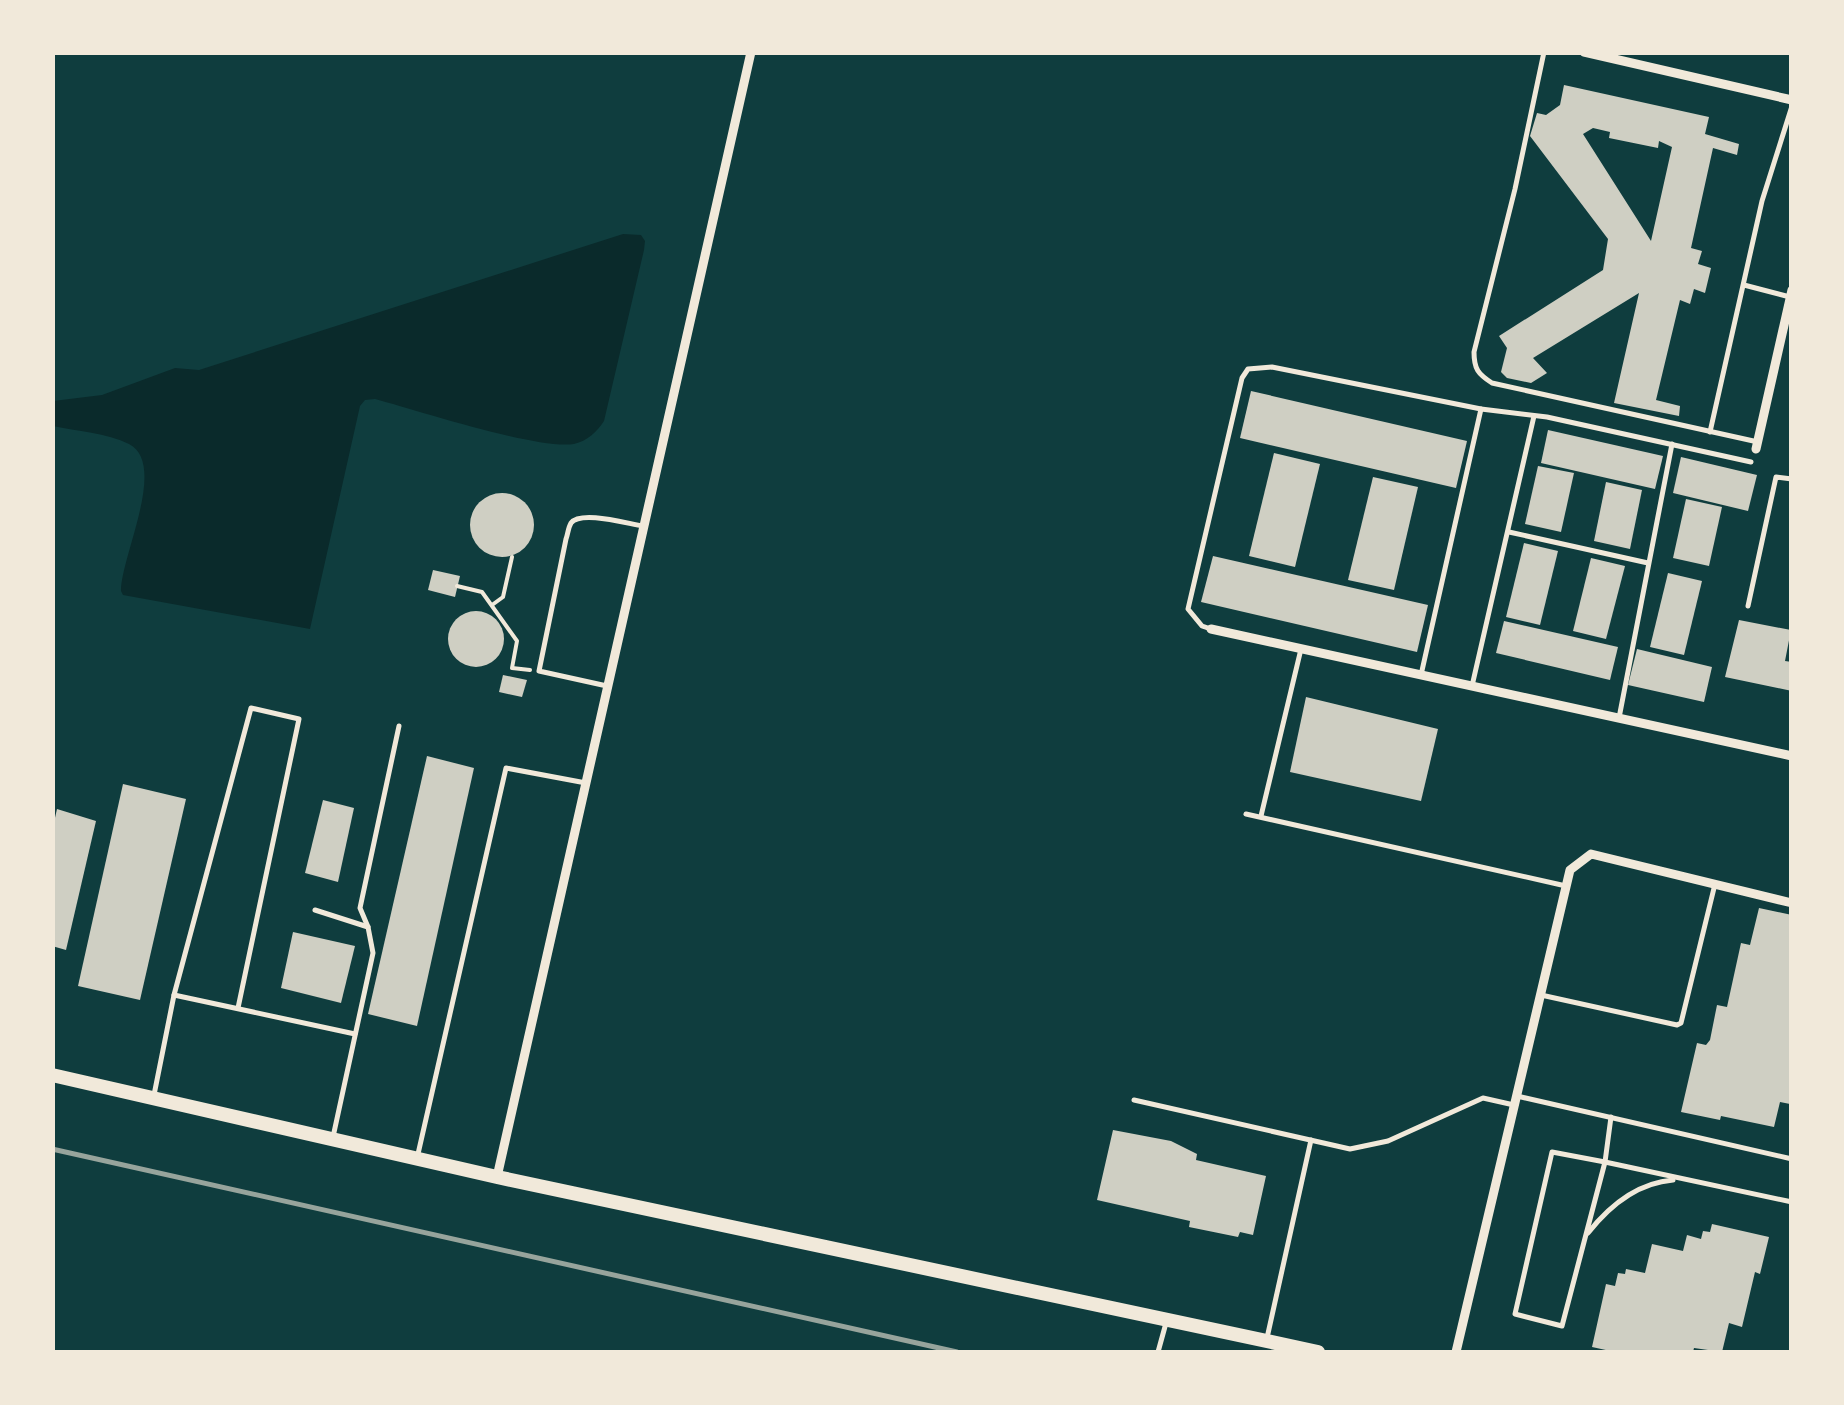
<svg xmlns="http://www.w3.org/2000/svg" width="1844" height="1405" font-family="Literata,serif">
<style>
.water{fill:#0a2a2b}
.building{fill:#cfcfc3;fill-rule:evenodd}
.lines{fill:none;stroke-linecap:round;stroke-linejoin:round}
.path{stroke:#f1e9da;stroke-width:4}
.service{stroke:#f1e9da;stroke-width:5}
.minor{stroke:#f1e9da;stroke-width:9}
.primary{stroke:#f1e9da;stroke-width:14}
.rail{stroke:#97a49c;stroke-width:5}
</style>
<rect width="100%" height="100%" fill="#0f3d3e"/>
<path class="water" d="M623 234 641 235 645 241 644 250 604 421C597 432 587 441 574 444 538 450 416 410 375 399L365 400 360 406 310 629 123 595 121 591C121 556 168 464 129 444 107 433 76 431 53 426V401L102 395 175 368 199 370Z"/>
<g class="building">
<path d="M1564 85 1709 117 1705 134 1739 144 1737 155 1713 148 1691 248 1702 251 1698 264 1711 268 1705 293 1694 289 1690 304 1680 300 1656 400 1680 406 1679 416 1614 403 1639 293 1533 358 1547 373 1531 383 1507 378 1501 372 1507 348 1499 336 1603 270 1608 239 1530 136 1537 113 1546 115 1560 105ZM1593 128 1610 132 1609 138 1658 148 1659 141 1672 147 1651 241 1583 134Z"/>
<path d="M1251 391 1467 441 1456 488 1240 438Z"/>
<path d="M1548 430 1663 456 1655 489 1541 463Z"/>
<path d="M1274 453 1320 464 1295 567 1249 556Z"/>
<path d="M1681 457 1757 475 1748 511 1673 493Z"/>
<path d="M1538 466 1574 473 1561 532 1525 524Z"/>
<path d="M1373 477 1418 487 1394 590 1348 580Z"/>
<path d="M1606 482 1642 490 1630 549 1594 541Z"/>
<circle cx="502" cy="525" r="32"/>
<path d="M1686 499 1722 507 1709 566 1673 558Z"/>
<path d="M1524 543 1558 551 1540 625 1506 617Z"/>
<path d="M1213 556 1428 605 1417 652 1201 602Z"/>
<path d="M1591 558 1625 566 1606 639 1573 631Z"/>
<path d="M433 570 460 576 455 597 428 590Z"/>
<path d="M1668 573 1702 581 1684 655 1650 647Z"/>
<circle cx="476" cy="639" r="28"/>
<path d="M1739 620 1791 630 1785 661 1792 662V691L1725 677Z"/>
<path d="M1504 621 1618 647 1610 680 1496 653Z"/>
<path d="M1637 649 1712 667 1704 702 1628 685Z"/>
<path d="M503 675 527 680 522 697 499 692Z"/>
<path d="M1306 697 1438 729 1421 801 1290 772Z"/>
<path d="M427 756 474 768 417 1026 368 1014Z"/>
<path d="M123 784 186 799 140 1000 78 986Z"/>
<path d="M323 800 354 808 338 882 305 873Z"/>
<path d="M57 809 96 821 66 950 52 946V831Z"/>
<path d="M1759 908 1792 915V1095L1790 1104 1780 1102 1774 1127 1721 1116 1720 1120 1681 1112 1697 1043 1706 1045 1710 1040 1717 1005 1727 1007 1741 943 1750 945Z"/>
<path d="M293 932 355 946 341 1003 281 988Z"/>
<path d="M1113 1130 1171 1141 1197 1154 1196 1160 1266 1176 1253 1235 1240 1232 1238 1237 1189 1227 1190 1221 1097 1200Z"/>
<path d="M1712 1224 1769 1237 1760 1274 1755 1272 1742 1327 1729 1323 1722 1352 1694 1348 1693 1352H1615L1592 1347 1606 1284 1615 1286 1618 1273 1625 1274 1626 1269 1645 1273 1652 1244 1683 1251 1687 1235 1701 1239 1703 1231 1710 1232Z"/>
</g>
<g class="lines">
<g class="path">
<path d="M457 586 482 592 517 641 512 668 530 670"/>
<path d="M492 605 503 597 512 557"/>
</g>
<g class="service">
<path d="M1544 52 1515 189 1474 352C1474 369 1478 374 1492 383L1758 442"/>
<path d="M1744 285 1790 297"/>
<path d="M1481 409 1547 417 1751 462"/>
<path d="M1710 432 1762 201 1792 106"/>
<path d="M1509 532 1648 563"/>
<path d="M1748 606 1776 477 1792 479"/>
<path d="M1211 629 1202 626 1188 609 1242 378 1248 369 1272 367 1481 409 1421 675"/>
<path d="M607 686 539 671 566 539C568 534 568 528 571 523 581 510 628 524 643 526"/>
<path d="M1472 686 1534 416"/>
<path d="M1619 718 1672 444"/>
<path d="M1246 814 1566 886"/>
<path d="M1261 816 1301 649"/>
<path d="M315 910 368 927"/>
<path d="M174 995 355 1034"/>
<path d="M1541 995 1677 1025 1681 1023 1715 884"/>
<path d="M154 1095 174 995 251 708 299 719 238 1008"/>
<path d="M1517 1096 1792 1159"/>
<path d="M1134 1100 1350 1149 1388 1141 1483 1098 1514 1105"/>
<path d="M1611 1117 1605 1162 1792 1202"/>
<path d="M333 1137 373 953 368 927 360 908 399 726"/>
<path d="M1552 1152 1605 1162 1562 1326 1515 1314Z"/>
<path d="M418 1154 506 768 586 783"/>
<path d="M1588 1233C1610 1205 1637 1183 1673 1180"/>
<path d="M1267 1338 1311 1140"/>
<path d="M1158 1352 1166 1323"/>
</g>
<g class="minor">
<path d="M1584 52 1792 100"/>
<path d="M1756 449 1792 290"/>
<path d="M1211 629 1792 756"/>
<path d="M497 1177 751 52"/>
<path d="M1456 1352 1570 870 1591 854 1792 903"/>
</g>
<path class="primary" d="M52 1075 497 1177 1318 1352"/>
<path class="rail" d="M52 1149 957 1352"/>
</g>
<rect width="1844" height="1405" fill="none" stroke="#f1e9da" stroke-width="110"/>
</svg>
